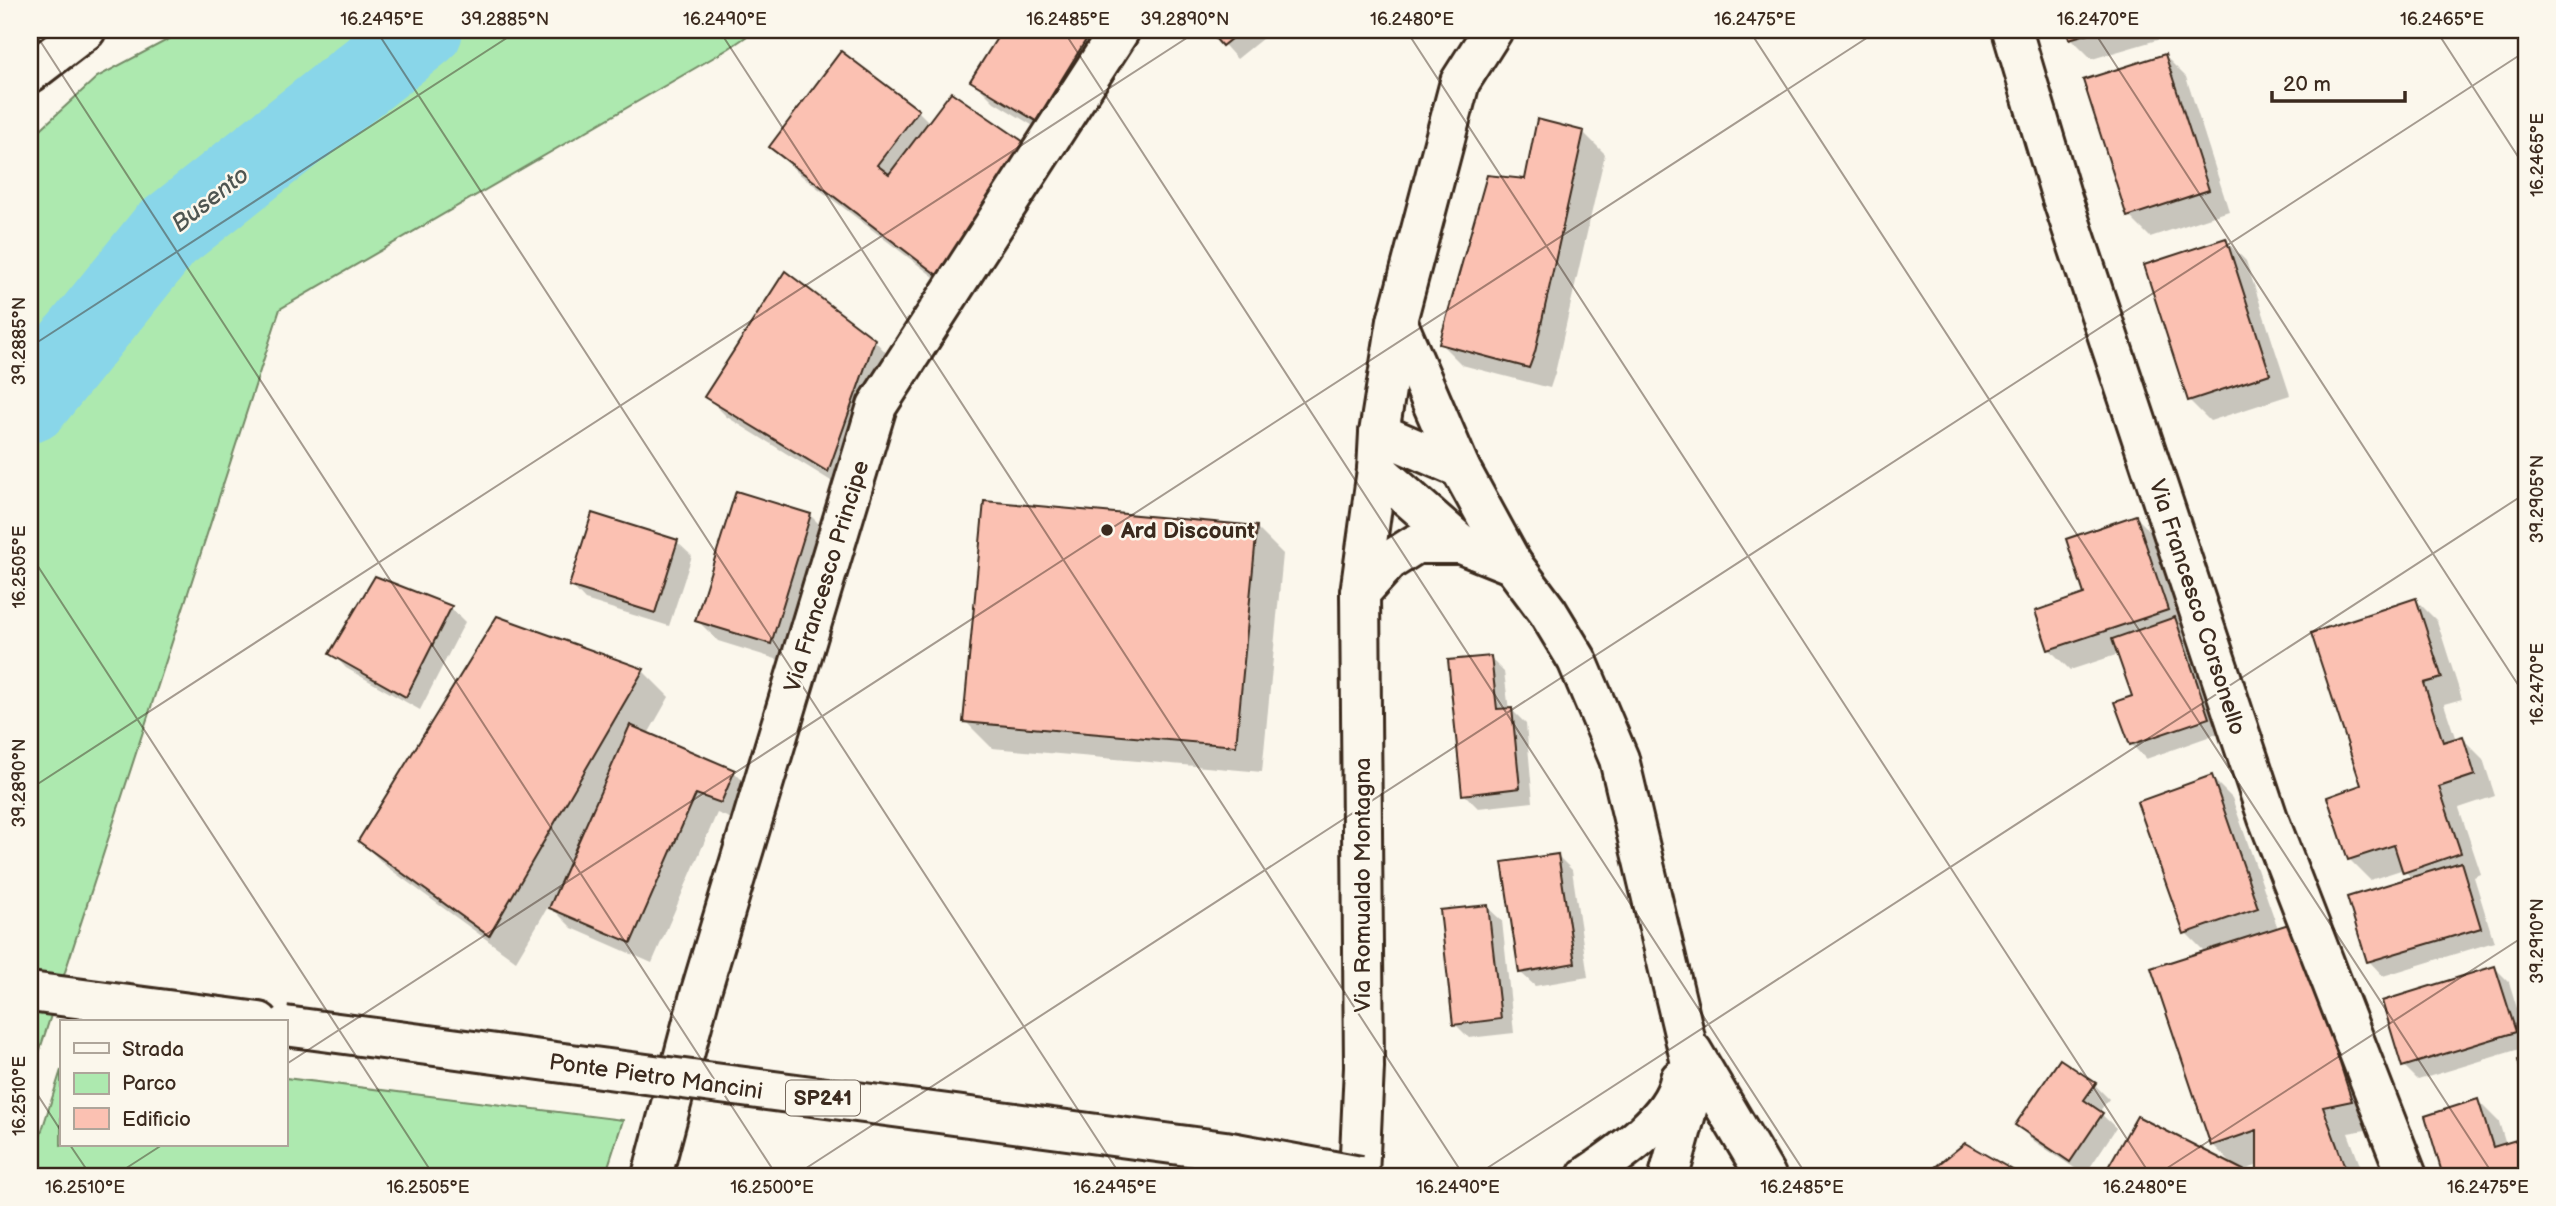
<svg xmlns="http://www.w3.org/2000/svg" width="2556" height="1206" font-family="'Balsamiq Sans',sans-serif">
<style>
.green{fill:#ade9af;stroke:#748a66;stroke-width:2}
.shadow{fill:#0003}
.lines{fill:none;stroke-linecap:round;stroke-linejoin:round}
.river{stroke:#89d6e9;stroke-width:80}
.building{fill:#fbc1b2;stroke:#3b2a1e;stroke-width:2}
.minor-casing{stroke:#3b2a1e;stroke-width:44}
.major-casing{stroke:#3b2a1e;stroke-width:44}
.minor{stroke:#fbf7ec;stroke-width:38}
.major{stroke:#fbf7ec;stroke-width:38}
.major-bridge-casing{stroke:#3b2a1e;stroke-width:44;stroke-linecap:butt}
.major-bridge{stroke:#fbf7ec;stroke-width:38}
.ticks{fill:none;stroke:#3b2a1e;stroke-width:2;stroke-opacity:0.45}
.poi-dot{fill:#3b2a1e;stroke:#fbf7ec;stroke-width:2.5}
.labels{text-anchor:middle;stroke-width:5;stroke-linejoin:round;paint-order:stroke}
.shield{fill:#fbf7ec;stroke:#75685c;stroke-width:2}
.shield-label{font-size:21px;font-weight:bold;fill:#3b2a1e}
.poi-label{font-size:23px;font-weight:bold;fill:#3b2a1e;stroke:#fbf7ec;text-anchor:start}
.street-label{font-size:23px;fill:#3b2a1e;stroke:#fbf7ec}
.water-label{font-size:24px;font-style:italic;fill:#4e5551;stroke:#fbf7ec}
.neatline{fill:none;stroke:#3b2a1e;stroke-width:2.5}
.ticks-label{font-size:18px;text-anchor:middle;fill:#3b2a1e}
</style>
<rect width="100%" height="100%" fill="#fbf7ec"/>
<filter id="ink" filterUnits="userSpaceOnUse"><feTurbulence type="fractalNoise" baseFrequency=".0143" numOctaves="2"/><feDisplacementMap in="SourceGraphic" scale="14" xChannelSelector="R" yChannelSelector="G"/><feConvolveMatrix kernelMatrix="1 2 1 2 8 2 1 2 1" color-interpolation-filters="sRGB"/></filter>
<g filter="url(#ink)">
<g class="green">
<path d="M186 30H756L728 49 280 309 30 1080V139L97 77Z"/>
<path d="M61 1070V1145H285V1078L623 1120 605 1176H30V1168Z"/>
</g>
<g class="shadow">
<path d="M1004 30H1126L1058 141 994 102 973 81Z"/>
<path d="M1211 30H1273L1237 59Z"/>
<path d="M2068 30H2191L2092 59 2071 38Z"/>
<path d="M2165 56 2186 77 2229 211 2150 237 2129 216Z"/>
<path d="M918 111 930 123 1023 144 1049 170 968 303 798 173 772 147Z"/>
<path d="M1584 133 1605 154 1555 373 1550 388 1462 365 1441 344 1527 181Z"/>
<path d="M2225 240 2246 261 2290 395 2210 421 2189 400Z"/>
<path d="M874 340 895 362 849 492 727 417 706 396Z"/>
<path d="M810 515 831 536 792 664 718 641 697 620Z"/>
<path d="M2136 517 2157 538 2222 732 2146 759 2131 744 2134 697 2119 654 2070 670 2049 649Z"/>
<path d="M1256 527 1283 554 1262 772 992 748 965 721Z"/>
<path d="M677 542 692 556 669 626 585 600 571 585Z"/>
<path d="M2416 600 2437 621 2462 699 2444 704 2456 740 2462 738 2483 759 2495 796 2459 808 2481 874 2474 877 2494 942 2383 976 2369 961 2412 879 2404 869 2370 880 2349 859 2363 786Z"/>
<path d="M451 608 465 622 420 710 346 668 332 653Z"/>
<path d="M1490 658 1504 672 1509 710 1511 709 1526 724 1533 802 1478 808 1464 794Z"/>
<path d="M643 671 669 697 648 734 734 772 755 793 742 823 717 813 652 963 572 928 549 905 516 961 387 867 360 841Z"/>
<path d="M2211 777 2232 798 2278 929 2294 924 2377 1128 2348 1133 2364 1176H2259V1165L2241 1171 2251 1176H2105L2137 1118 2235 1167 2213 1145 2205 952 2186 933 2139 803Z"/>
<path d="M1557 855 1572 870 1588 977 1535 986 1520 972Z"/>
<path d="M1487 907 1502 921 1514 1033 1469 1038 1455 1024Z"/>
<path d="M2495 968 2509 982 2526 1038V1047L2418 1080 2404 1066Z"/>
<path d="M2094 1084 2109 1099 2099 1112 2116 1128 2085 1175 2031 1139 2017 1125Z"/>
<path d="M2478 1101 2499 1122 2506 1145 2526 1139V1176H2445L2427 1117Z"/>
</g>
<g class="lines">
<path class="river" d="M30 403 165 235 423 30"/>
</g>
<g class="building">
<path d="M1002 30H1092L1036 121 970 81Z"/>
<path d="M1208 30H1242L1222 46Z"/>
<path d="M2066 30H2100L2069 39Z"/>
<path d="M841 51 919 110 877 165 889 174 951 92 1024 142 941 278 769 147Z"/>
<path d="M2165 54 2209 190 2127 217 2083 80Z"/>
<path d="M1537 119 1584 131 1535 352 1529 368 1439 344 1487 175 1525 179Z"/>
<path d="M2226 238 2270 374 2188 401 2144 265Z"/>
<path d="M785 271 875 339 828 472 704 397Z"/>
<path d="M736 491 811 514 771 644 695 621Z"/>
<path d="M984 501 1257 526 1236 746 963 722Z"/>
<path d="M592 513 678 540 655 613 569 586Z"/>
<path d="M2136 515 2168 610 2048 650 2035 611 2084 594 2066 539Z"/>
<path d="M375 576 452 606 406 697 329 654Z"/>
<path d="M2416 598 2442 678 2424 683 2443 742 2463 736 2475 775 2439 787 2461 853 2403 873 2394 845 2348 860 2327 797 2361 785 2311 633Z"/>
<path d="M497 616 644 669 489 936 358 841Z"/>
<path d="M2175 617 2209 718 2130 745 2114 702 2132 696 2112 639Z"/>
<path d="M1491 656 1497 709 1512 708 1520 788 1462 795 1448 660Z"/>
<path d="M630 725 735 770 721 803 696 794 631 943 549 908Z"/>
<path d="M2212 775 2258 908 2184 934 2137 802Z"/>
<path d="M1558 854 1575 963 1519 973 1502 862Z"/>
<path d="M2461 862 2481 928 2367 962 2347 897Z"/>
<path d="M1488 905 1501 1019 1453 1025 1440 910Z"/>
<path d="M2295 922 2352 1101 2323 1107 2348 1176H2257V1130L2211 1146 2151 968Z"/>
<path d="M2495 966 2516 1032 2402 1067 2382 1001Z"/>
<path d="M2526 1057V1088L2518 1060Z"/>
<path d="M2060 1059 2096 1083 2084 1100 2103 1113 2070 1162 2015 1125Z"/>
<path d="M2478 1099 2493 1147 2526 1137V1176H2443L2425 1116Z"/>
<path d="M2137 1116 2255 1176H2103Z"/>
<path d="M1965 1143 2023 1176H1924Z"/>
</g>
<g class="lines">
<defs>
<g id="minor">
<path d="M2012 30 2061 195 2268 818 2407 1176"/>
<path d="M30 73 86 30"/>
<path d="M652 1176 701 991 877 406 1120 30"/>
<path d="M1359 1176 1364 1067 1360 593"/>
</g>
<g id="major">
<path d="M1397 321 1460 468 1513 565 1548 612 1577 660 1619 759 1695 1080 1669 1176"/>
<path d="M1379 433 1460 468"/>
<path d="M1377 470 1461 544"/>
<path d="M1360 593 1377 470 1379 433 1397 321 1460 82 1493 30"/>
<path d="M1360 593 1389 561 1416 544H1461L1513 565"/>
<path d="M30 992 259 1022"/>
<path d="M1692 1051 1766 1176"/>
<path d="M1587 1176C1619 1154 1673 1118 1680 1079"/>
</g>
</defs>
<use href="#minor" class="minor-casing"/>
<use href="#major" class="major-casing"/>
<use href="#minor" class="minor"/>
<use href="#major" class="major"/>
<defs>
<path id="major-bridge" d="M285 1026 1225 1151 1360 1176"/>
</defs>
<use href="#major-bridge" class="major-bridge-casing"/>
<use href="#major-bridge" class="major-bridge"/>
</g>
</g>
<path class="ticks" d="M33 30 777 1176M376 30 1121 1176M719 30 1464 1176M1063 30 1807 1176M1406 30 2151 1176M1749 30 2494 1176M2093 30 2526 697M2436 30 2526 169M30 347 519 30M30 554 434 1176M30 789 1199 30M285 1065 1879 30M30 1083 61 1131M70 1145 91 1176M114 1176 162 1145M794 1176 2526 51M1475 1176 2526 493M2155 1176 2526 935"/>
<circle class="poi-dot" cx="1107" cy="530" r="7"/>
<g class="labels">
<rect class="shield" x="786" y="1080.5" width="74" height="35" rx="5"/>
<g class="shield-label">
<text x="823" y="1105">SP241</text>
</g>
<g class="poi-label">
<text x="1121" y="538">Ard Discount</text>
</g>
<g class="street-label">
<text transform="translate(826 576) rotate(-73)" y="8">Via Francesco Principe</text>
<text transform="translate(2198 607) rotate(72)" y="8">Via Francesco Corsonello</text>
<text transform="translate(1362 885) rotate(-90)" y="8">Via Romualdo Montagna</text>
<text transform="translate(656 1076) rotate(8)" y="8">Ponte Pietro Mancini</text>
</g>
<g class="water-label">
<text transform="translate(210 199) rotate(-38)" y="8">Busento</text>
</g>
</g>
<rect width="2556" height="1206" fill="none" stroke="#fbf7ec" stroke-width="77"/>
<rect x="60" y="1020" width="228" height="126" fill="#fbf7ec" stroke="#aea59a" stroke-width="2"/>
<rect x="74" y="1043" width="35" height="10" fill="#fbf7ec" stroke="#aea59a" stroke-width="2"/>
<text x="122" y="1056" font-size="21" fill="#3b2a1e">Strada</text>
<rect x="74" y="1073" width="35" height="21" fill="#ade9af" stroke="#aea59a" stroke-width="2"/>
<text x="122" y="1090" font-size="21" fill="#3b2a1e">Parco</text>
<rect x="74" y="1108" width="35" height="21" fill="#fbc1b2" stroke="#aea59a" stroke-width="2"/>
<text x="122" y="1126" font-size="21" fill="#3b2a1e">Edificio</text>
<path d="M2272 91v10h133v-10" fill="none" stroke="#3b2a1e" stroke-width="3.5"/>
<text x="2283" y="91" font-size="21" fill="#3b2a1e" stroke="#fbf7ec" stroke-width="5" paint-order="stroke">20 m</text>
<rect x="38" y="38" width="2480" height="1130" class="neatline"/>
<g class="ticks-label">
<text x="382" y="25">16.2495°E</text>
<text x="505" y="25">39.2885°N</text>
<text x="725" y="25">16.2490°E</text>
<text x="1068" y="25">16.2485°E</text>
<text x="1185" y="25">39.2890°N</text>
<text x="1412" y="25">16.2480°E</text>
<text x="1755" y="25">16.2475°E</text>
<text x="2098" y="25">16.2470°E</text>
<text x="2442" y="25">16.2465°E</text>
<text transform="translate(2537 155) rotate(-90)" y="6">16.2465°E</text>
<text transform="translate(19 341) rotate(-90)" y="6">39.2885°N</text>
<text transform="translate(2537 499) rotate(-90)" y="6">39.2905°N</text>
<text transform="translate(19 567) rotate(-90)" y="6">16.2505°E</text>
<text transform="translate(2537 684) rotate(-90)" y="6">16.2470°E</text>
<text transform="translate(19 783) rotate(-90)" y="6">39.2890°N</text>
<text transform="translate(2537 941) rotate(-90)" y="6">39.2910°N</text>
<text transform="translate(19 1096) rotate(-90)" y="6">16.2510°E</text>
<text x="85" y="1193">16.2510°E</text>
<text x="428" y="1193">16.2505°E</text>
<text x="772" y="1193">16.2500°E</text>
<text x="1115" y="1193">16.2495°E</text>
<text x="1458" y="1193">16.2490°E</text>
<text x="1802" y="1193">16.2485°E</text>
<text x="2145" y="1193">16.2480°E</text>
<text x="2488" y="1193">16.2475°E</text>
</g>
</svg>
